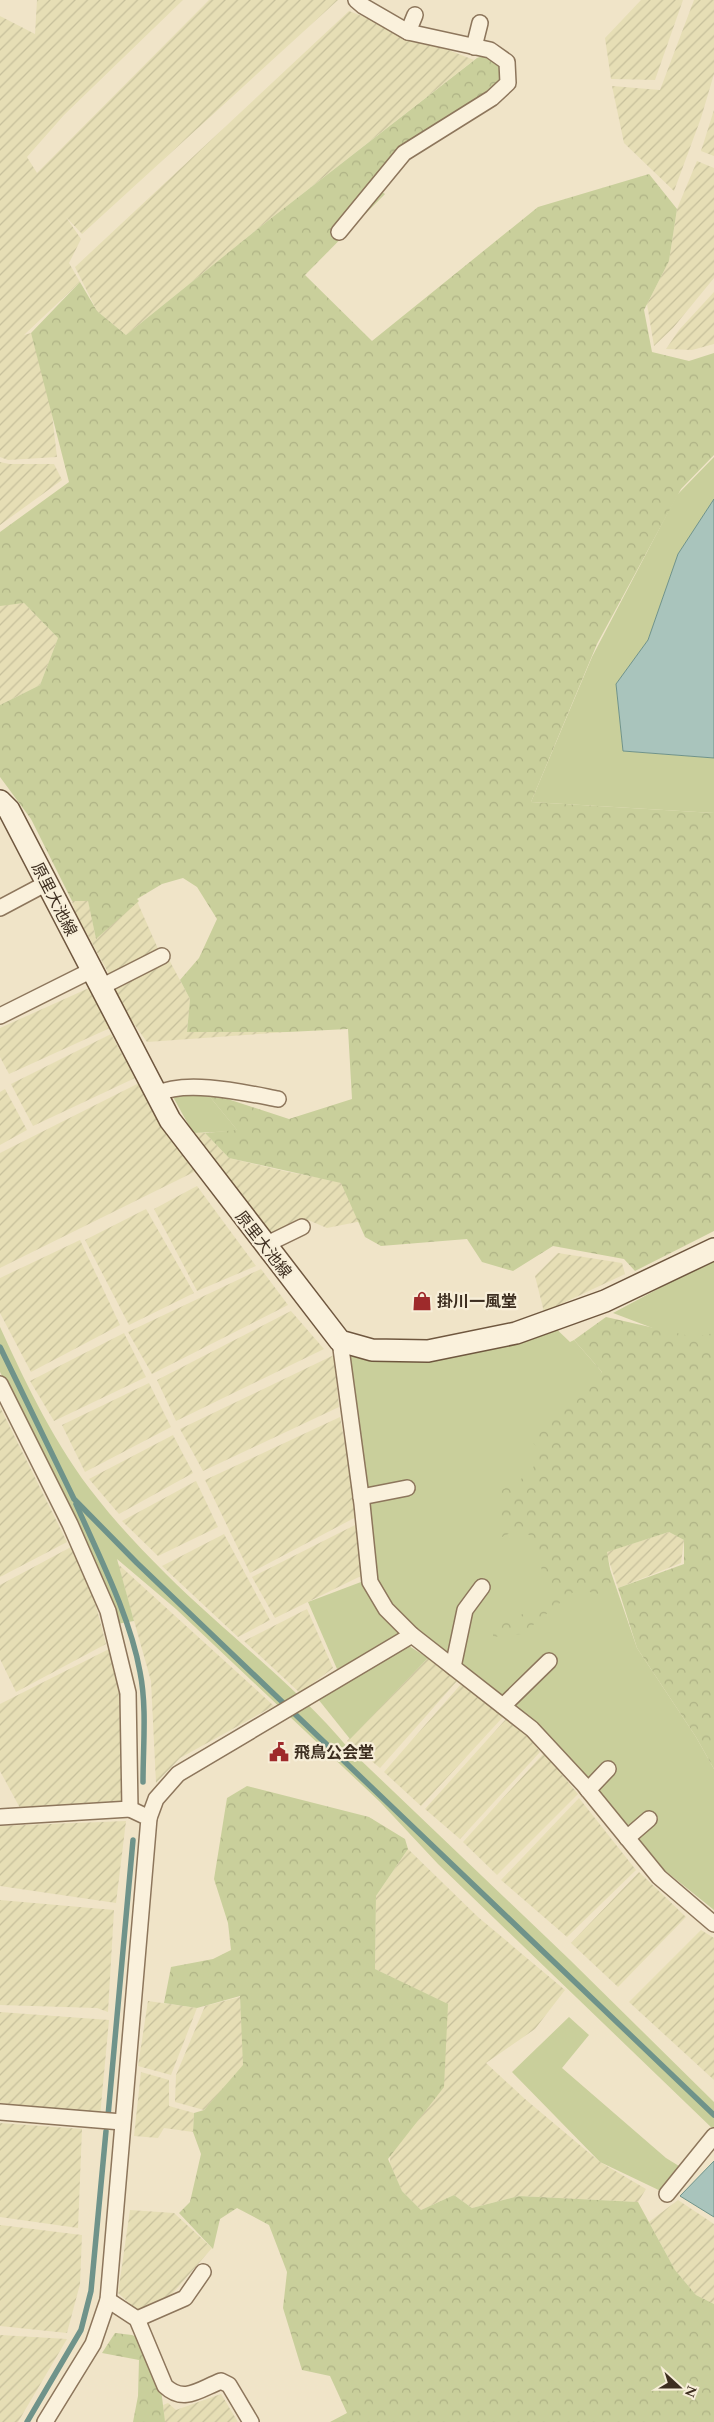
<svg xmlns="http://www.w3.org/2000/svg" width="714" height="2422" font-family="Spectral,'Noto Sans JP',serif">
<style>
.farmland{fill:url(#farmland-furrows)}
.grass{fill:#c9cf9b}
.forest{fill:url(#forest-crowns)}
.water{fill:#a9c4bc;stroke:#6f938a}
.lines{fill:none;stroke-linecap:round;stroke-linejoin:round}
.stream{stroke:#6f938a;stroke-width:5.5}
.street-casing{stroke:#8d765c;stroke-width:18}
.secondary-casing{stroke:#6f573f;stroke-width:24}
.street{stroke:#faf1dc;stroke-width:15}
.secondary{stroke:#faf1dc;stroke-width:21}
.labels{text-anchor:middle;stroke-width:4.5;stroke-linejoin:round;paint-order:stroke}
.street-label{font-size:16px;fill:#3d2e20;stroke:#f7eed8}
.poi-label{font-size:16px;font-weight:bold;fill:#3d2e20;stroke:#f7eed8;text-anchor:start}
</style>
<defs>
<pattern id="farmland-furrows" width="10" height="10" patternUnits="userSpaceOnUse" patternTransform="scale(1.25)"><rect width="10" height="10" fill="#e6deb5"/><path d="M-1 1l2-2M0 10L10 0M9 11l2-2" fill="none" stroke="#c6bf9b"/></pattern>
<pattern id="forest-crowns" width="20" height="18" patternUnits="userSpaceOnUse" patternTransform="scale(1.25)"><rect width="20" height="18" fill="#c9cf9b"/><path d="M2 6a3 3 0 1 1 6 0M12 15a3 3 0 1 1 6 0" fill="none" stroke="#aeb285"/></pattern>
</defs>
<rect width="100%" height="100%" fill="#f0e4c8"/>
<g class="farmland">
<path d="M37 0H183L64 115 27 157 37 173 209 0H338L82 234 66 217 81 239 69 263 80 282 24 335 31 333 51 406 57 457 8 460 0 457V16L35 34Z"/>
<path d="M641 0H683L655 80 611 79 605 38Z"/>
<path d="M694 0H714V74L701 118 674 191 624 143 612 86 660 90Z"/>
<path d="M349 11 474 60 265 223 126 335 97 311 75 267Z"/>
<path d="M714 110V156L701 151Z"/>
<path d="M697 161 714 168V278L673 328 654 346 647 304 669 261 677 209Z"/>
<path d="M714 292V344L692 350 666 349 679 330Z"/>
<path d="M0 462 9 464H54L62 480 0 525Z"/>
<path d="M24 603 58 638 40 685 0 705V604Z"/>
<path d="M136 899 159 951 110 976 75 912 72 901 88 900 96 939Z"/>
<path d="M166 954 190 999 187 1032H287L147 1042 110 991Z"/>
<path d="M89 988 110 1028 9 1074 0 1057V1028Z"/>
<path d="M111 1034 135 1078 33 1126 11 1084Z"/>
<path d="M139 1083 196 1171 0 1268V1153Z"/>
<path d="M5 1089 27 1130 0 1145V1092Z"/>
<path d="M193 1133H205L229 1158 288 1172 348 1183 362 1221 327 1228 308 1220 272 1237Z"/>
<path d="M197 1186 256 1266 197 1291 154 1209Z"/>
<path d="M146 1209 194 1293 129 1325 85 1240Z"/>
<path d="M80 1240 120 1325 31 1372 0 1313V1278Z"/>
<path d="M558 1253 622 1263 625 1274 544 1312 535 1276Z"/>
<path d="M261 1269 288 1305 152 1374 128 1332Z"/>
<path d="M291 1311 324 1349 176 1421 157 1380Z"/>
<path d="M124 1333 146 1377 54 1421 30 1381Z"/>
<path d="M334 1355 339 1407 203 1471 180 1429Z"/>
<path d="M149 1383 171 1427 85 1472 62 1425Z"/>
<path d="M0 1407 67 1542 0 1577Z"/>
<path d="M340 1417 358 1516 250 1573 205 1480Z"/>
<path d="M173 1435 193 1473 119 1514 89 1479Z"/>
<path d="M196 1481 218 1527 158 1556 122 1521Z"/>
<path d="M359 1523 363 1575 275 1618 252 1577Z"/>
<path d="M669 1532 684 1540 681 1563 618 1588 606 1552Z"/>
<path d="M224 1534 270 1620 238 1637 162 1566Z"/>
<path d="M71 1547 95 1602 106 1644 16 1692 0 1659V1585Z"/>
<path d="M118 1564 274 1706 180 1758 156 1783 151 1681Z"/>
<path d="M307 1609 333 1668 300 1693 244 1641Z"/>
<path d="M109 1649 122 1700V1802L20 1808 0 1771V1704Z"/>
<path d="M428 1658 457 1681 380 1768 347 1741Z"/>
<path d="M462 1683 503 1717 421 1806 384 1772Z"/>
<path d="M506 1719 527 1734 540 1752 460 1839 425 1809Z"/>
<path d="M544 1753 578 1794 497 1875 463 1842Z"/>
<path d="M579 1798 636 1870 567 1937 501 1880Z"/>
<path d="M126 1821 116 1903 0 1886V1826Z"/>
<path d="M408 1849 478 1917 565 1990 535 2029 486 2063 525 2099 600 2162 646 2189 638 2202 519 2196 472 2208 454 2195 421 2210 402 2191 390 2164 395 1979 375 1969 376 1896Z"/>
<path d="M639 1872 686 1917 618 1987 571 1943Z"/>
<path d="M0 1900 114 1910 108 2012 97 2008 0 2005Z"/>
<path d="M701 1930 714 1938V2080L629 2002Z"/>
<path d="M240 1997 244 2066 204 2110 175 2102 176 2075 205 2006Z"/>
<path d="M148 2001 197 2008 171 2075 138 2066Z"/>
<path d="M0 2012 109 2020 100 2116 0 2104Z"/>
<path d="M141 2072 169 2080V2106L194 2113 193 2132 164 2128 158 2138 134 2136Z"/>
<path d="M0 2123 82 2129 78 2228 0 2217Z"/>
<path d="M678 2200 714 2224V2304L696 2295 675 2270 649 2222Z"/>
<path d="M130 2210 174 2213 212 2248 172 2294 137 2310 118 2293Z"/>
<path d="M0 2225 82 2235 80 2284 67 2333 0 2326Z"/>
<path d="M0 2335 67 2339 18 2422H0Z"/>
<path d="M221 2394 238 2422H164L163 2405 168 2403 176 2410Z"/>
</g>
<g class="grass">
<path d="M714 457V499L678 554 648 640 616 684 623 751 714 758V813L531 802 592 657 677 495Z"/>
<path d="M206 1092 238 1131 193 1133 172 1095Z"/>
<path d="M714 1259V1337L692 1343 613 1313Z"/>
<path d="M548 1321 570 1342 574 1340 602 1372 541 1450 605 1555 637 1648 696 1737 714 1769V1910L663 1869 488 1695 412 1635 371 1584 342 1342 482 1349Z"/>
<path d="M0 1327C27 1386 56 1447 97 1498 118 1525 142 1550 166 1574 226 1634 295 1684 349 1749L569 1959 714 2102V2130L438 1864 380 1802 176 1609 117 1559 134 1621 111 1625 29 1430 0 1372Z"/>
<path d="M361 1582 383 1613 406 1633 337 1669 308 1602Z"/>
<path d="M409 1646 428 1658 350 1739 318 1699Z"/>
<path d="M569 2017 589 2035 562 2068 666 2158 687 2171 667 2194 600 2162 512 2072Z"/>
</g>
<g class="forest">
<path d="M493 52 506 74 492 98 371 184 385 194 305 275 372 341 538 207 649 174 677 209 669 261 644 310 652 352 689 361 714 353V455L681 489 597 644 531 802 714 813V1231L635 1271 624 1259 553 1246 513 1271 482 1262 467 1239 381 1246 365 1237 341 1183 229 1158 205 1133 237 1130 206 1092 289 1119 352 1099 348 1029 288 1032H187L190 999 180 980 199 958 217 919 197 887 183 878 162 884 137 899 139 901 96 939 88 901H72L31 819 0 777V705L40 685 58 638 24 603 0 606V532L69 482 31 333 80 282 97 311 126 335 265 223 477 58Z"/>
<path d="M606 1317 694 1337 714 1333V1769L696 1737 637 1648 618 1588 684 1564V1540L669 1532 607 1552 615 1598 577 1589 522 1634 493 1637V1628L531 1610 556 1589 543 1578 537 1542 521 1528 502 1537 501 1508 495 1494 531 1473 540 1450 516 1426H548L574 1394 602 1372 574 1340Z"/>
<path d="M247 1786 369 1817 405 1839 408 1849 376 1896 375 1969 448 2004 444 2087 388 2159 402 2191 421 2210 454 2195 472 2208 519 2196 638 2202 675 2270 696 2295 714 2304V2422H330L347 2413 330 2376 302 2370 283 2308 287 2272 269 2225 237 2208 220 2219 213 2249 179 2213 190 2202 201 2154 193 2132 194 2113 204 2110 243 2065 240 1996 197 2008 164 2003 171 1967 213 1959 231 1950 228 1923 214 1879 227 1798Z"/>
<path d="M115 2333 132 2335 144 2340 159 2372 165 2422H133L138 2396 139 2360 102 2353Z"/>
</g>
<g class="water">
<path d="M714 499V758L623 751 616 684 648 640 678 554Z"/>
<path d="M714 2161V2217L680 2196Z"/>
</g>
<g class="lines">
<g class="stream">
<path d="M0 1347 74 1499 137 1563 714 2115"/>
<path d="M76 1504C99 1556 130 1616 140 1672 147 1707 143 1746 143 1782"/>
<path d="M108 2116 133 1840"/>
<path d="M27 2422 81 2330 91 2291 106 2131"/>
</g>
<defs>
<g id="street">
<path d="M408 32 415 15"/>
<path d="M474 47 480 23"/>
<path d="M339 232 404 153 492 98 508 83 507 62 490 50 408 32 363 6 356 0"/>
<path d="M0 908 47 883"/>
<path d="M101 987 162 956"/>
<path d="M0 1016 92 970"/>
<path d="M157 1094C186 1079 246 1093 278 1099"/>
<path d="M265 1245 302 1227"/>
<path d="M340 1341 362 1504 370 1582 386 1609 412 1635 532 1729 584 1785 659 1877 714 1924"/>
<path d="M0 1384 70 1524 108 1611 128 1693 130 1809 149 1818 108 2300 93 2344 45 2422"/>
<path d="M361 1497 407 1488"/>
<path d="M453 1667 465 1610 482 1587"/>
<path d="M503 1706 549 1661"/>
<path d="M588 1790 608 1769"/>
<path d="M0 1817 130 1809"/>
<path d="M149 1818 156 1799 178 1774 412 1635"/>
<path d="M627 1838 649 1819"/>
<path d="M0 2112 122 2122"/>
<path d="M667 2194 714 2136"/>
<path d="M108 2300 137 2319 165 2386C184 2404 200 2389 221 2381L229 2385 251 2422"/>
<path d="M137 2319 185 2298 203 2272"/>
</g>
<path id="secondary" d="M0 801 9 810 170 1120 340 1341 372 1350 428 1351 516 1333 605 1301 714 1249"/>
</defs>
<use href="#street" class="street-casing"/>
<use href="#secondary" class="secondary-casing"/>
<use href="#street" class="street"/>
<use href="#secondary" class="secondary"/>
</g>
<defs>
<symbol id="shop-bare" viewBox="-9 -9 18 18"><path d="M-5-2.5h2.3a2.7 3.5 0 0 1 5.4 0H5L5.5 6h-11ZM-1.5-2.5h3a1.5 2.3 0 0 0-3 0Z" fill="#9e2a2b" stroke="#f7eed8" stroke-width="2.5" paint-order="stroke"/></symbol>
<symbol id="civic-bare" viewBox="-9 -9 18 18"><path d="M-.6-6.5H3V-4.5H.6V-3L4-1V1h2V6H-6V1h2V-1L-.6-3ZM-1.2 2.5V6h2.4V2.5Z" fill="#9e2a2b" stroke="#f7eed8" stroke-width="2.5" paint-order="stroke"/></symbol>
</defs>
<g fill-rule="evenodd">
<use href="#shop-bare" x="408" y="1287" width="28" height="28"/>
<use href="#civic-bare" x="265" y="1738" width="28" height="28"/>
</g>
<g class="labels">
<g class="street-label">
<text transform="translate(55 899) rotate(63)" y="6">原里大池線</text>
<text transform="translate(264 1244) rotate(52)" y="6">原里大池線</text>
</g>
<g class="poi-label">
<text x="437" y="1307">掛川一風堂</text>
<text x="294" y="1758">飛鳥公会堂</text>
</g>
</g>
<g transform="translate(679 2387) rotate(111)" stroke="#f7eed8" stroke-width="4" paint-order="stroke">
<path d="M0-4L9 19L0 12L-9 19Z" fill="#3d2e20"/>
<text y="-8" font-size="14" font-weight="bold" text-anchor="middle" fill="#3d2e20">N</text>
</g>
</svg>
